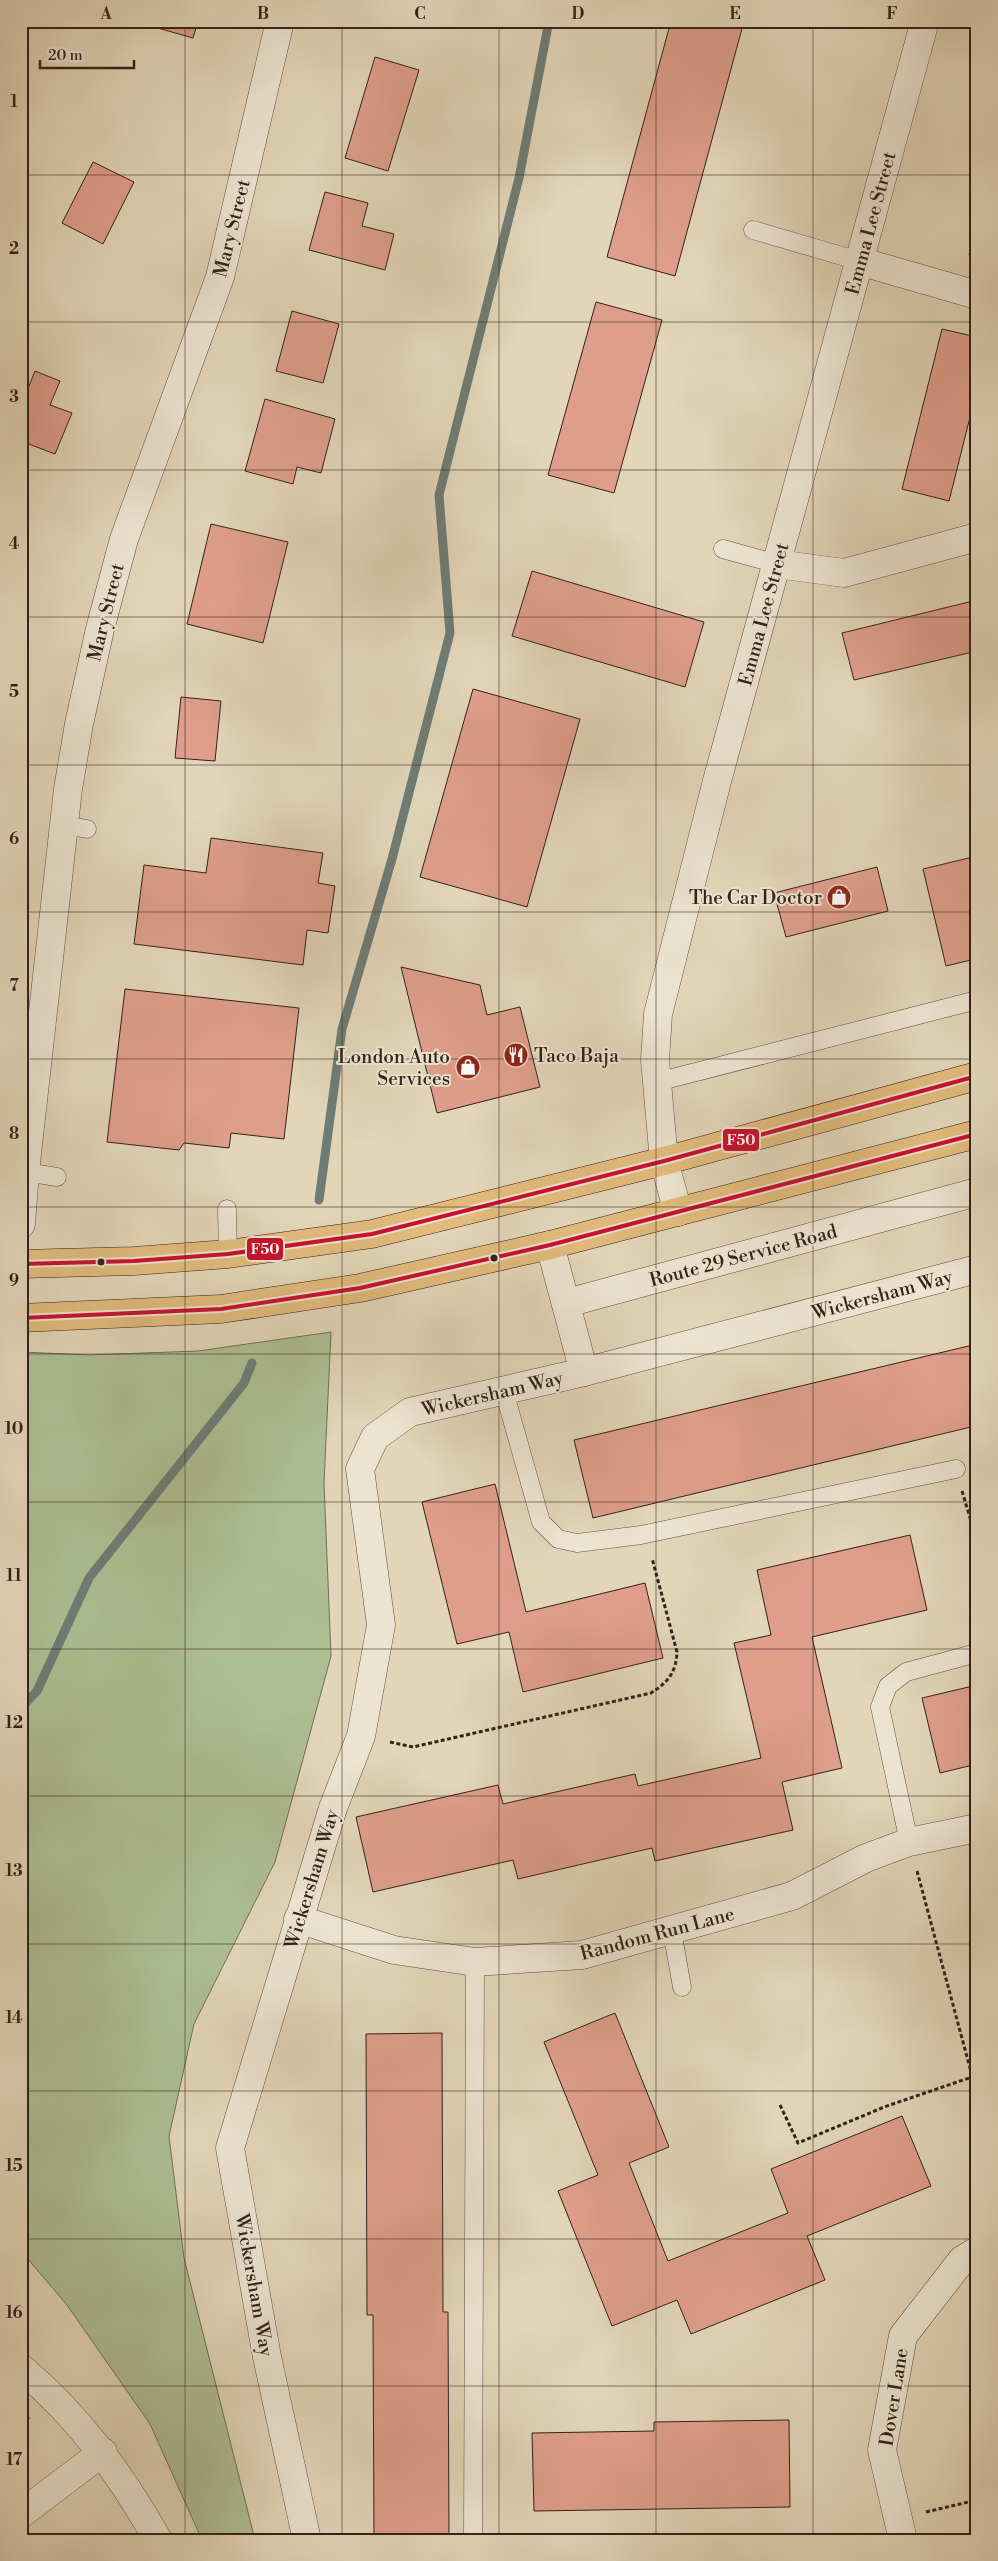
<svg xmlns="http://www.w3.org/2000/svg" width="998" height="2561" font-family="'Libre Bodoni',serif">
<style>
.green{fill:#adbe93;stroke:#707056}
.lines{fill:none;stroke-linecap:round;stroke-linejoin:round}
.stream{stroke:#6e7c76;stroke-width:9}
.building{fill:#de9e8b;stroke:#34211a}
.lane-casing{stroke:#604e42;stroke-width:19}
.street-casing{stroke:#604e42;stroke-width:29}
.primary-casing{stroke:#34211a;stroke-width:29}
.path{stroke:#34211a;stroke-width:3;stroke-dasharray:4 2.5;stroke-linecap:butt}
.lane{stroke:#ece4d1;stroke-width:18}
.street{stroke:#ece4d1;stroke-width:28}
.primary{stroke:#e1ba7c;stroke-width:28}
.bus-1-casing{stroke:#ece4d1;stroke-width:8}
.bus-1{stroke:#c8102e;stroke-width:4}
.grid{fill:none;stroke:#34211a;stroke-width:1;stroke-opacity:0.55}
.bus-dot{fill:#34211a;stroke:#ece4d1;stroke-width:2}
.labels{text-anchor:middle;stroke-width:4;stroke-linejoin:round;paint-order:stroke}
.street-label{font-size:19px;fill:#34211a;stroke:#ece4d1}
.poi-label{font-size:19px;fill:#34211a;stroke:#ece4d1;text-anchor:end}
.line-badge{stroke:#ece4d1;stroke-width:2}
.badge-label{font-size:14px;text-anchor:middle;font-weight:bold;fill:#fff}
.neatline{fill:none;stroke:#34211a;stroke-width:2}
.grid-label{font-size:16px;text-anchor:middle;font-weight:bold;fill:#34211a}
</style>
<rect width="100%" height="100%" fill="#e2d5b8"/>
<filter id="stains"><feTurbulence type="fractalNoise" baseFrequency=".004" numOctaves="4"/><feColorMatrix values="0 0 0 0 .2 0 0 0 0 .09 0 0 0 0 .02 0 0 0 .5 -.17"/></filter>
<radialGradient id="worn" r=".72"><stop offset=".6" stop-color="#630" stop-opacity="0"/><stop offset="1" stop-color="#630" stop-opacity=".3"/></radialGradient>
<path class="green" d="M331 1332 324 1483 331 1656 275 1862 194 2024 169 2136 184 2258 255 2540H202L150 2424 67 2305 21 2251V1352L89 1355 198 1351Z"/>
<g class="lines">
<g class="stream">
<path d="M319 1200 342 1029 392 859 450 633 439 495 519 178 549 21"/>
<path d="M21 1708 37 1691 89 1578 244 1383 252 1363"/>
</g>
</g>
<g class="building">
<path d="M133 21H198L193 38Z"/>
<path d="M671 21H744L675 276 607 257Z"/>
<path d="M375 57 419 70 388 171 345 158Z"/>
<path d="M93 162 134 182 103 244 62 223Z"/>
<path d="M325 192 368 203 362 226 394 234 385 270 309 250Z"/>
<path d="M977 225V257L969 255Z"/>
<path d="M596 302 662 320 614 493 548 475Z"/>
<path d="M292 311 339 324 323 383 276 371Z"/>
<path d="M942 329 977 337V389L949 501 902 489Z"/>
<path d="M35 371 60 381 50 405 72 413 55 454 21 441V406Z"/>
<path d="M265 399 335 419 321 473 297 467 293 484 245 471Z"/>
<path d="M211 524 288 542 263 643 187 624Z"/>
<path d="M532 571 704 622 685 687 512 636Z"/>
<path d="M977 600V651L854 680 842 633Z"/>
<path d="M473 689 580 719 527 907 420 877Z"/>
<path d="M181 697 221 701 215 761 175 758Z"/>
<path d="M211 838 323 853 318 883 335 886 328 933 307 930 303 965 134 944 144 865 206 873Z"/>
<path d="M977 856V983L971 960 946 966 923 869Z"/>
<path d="M877 867 888 911 786 937 774 893Z"/>
<path d="M401 967 480 985 487 1015 520 1007 540 1087 437 1113Z"/>
<path d="M125 989 299 1008 284 1139 231 1133 229 1148 184 1143 179 1150 107 1142Z"/>
<path d="M977 1344V1452L971 1427 593 1518 574 1440Z"/>
<path d="M495 1484 526 1612 645 1583 663 1658 523 1692 509 1632 457 1644 422 1502Z"/>
<path d="M910 1535 927 1610 812 1637 842 1768 782 1782 793 1830 655 1861 652 1848 518 1879 513 1860 373 1892 356 1817 498 1785 503 1804 635 1774 638 1786 761 1758 734 1643 771 1635 757 1570Z"/>
<path d="M977 1685V1764L940 1773 922 1698Z"/>
<path d="M615 2013 669 2147 629 2163 668 2261 788 2213 771 2169 902 2116 931 2186 807 2236 825 2280 691 2334 677 2300 612 2326 558 2191 598 2175 544 2042Z"/>
<path d="M442 2033 443 2312H448L449 2540H374L373 2315H367L366 2034Z"/>
<path d="M789 2420 790 2507 534 2511 532 2433 654 2431V2422Z"/>
</g>
<g class="lines">
<defs>
<g id="lane">
<path d="M753 230 859 261"/>
<path d="M723 549 777 564"/>
<path d="M64 825 87 829"/>
<path d="M657 1082 977 1000"/>
<path d="M25 1172 57 1177"/>
<path d="M227 1209 228 1254"/>
<path d="M504 1391 541 1522 558 1539 577 1543 641 1535 956 1469"/>
<path d="M909 1842 880 1707 888 1686 906 1672 977 1653"/>
<path d="M672 1931 682 1987"/>
<path d="M473 2540 475 1962"/>
</g>
<g id="street">
<path d="M859 261 977 295"/>
<path d="M777 564 844 573 977 537"/>
<path d="M678 1212 664 1161 655 1060 658 1014 717 781 925 21"/>
<path d="M21 1224 25 1172 68 789 79 724 100 629 124 539 220 277 280 21"/>
<path d="M567 1303 977 1192"/>
<path d="M584 1372 977 1269"/>
<path d="M298 1919 394 1950 475 1962 582 1955 792 1896 866 1858 909 1842 977 1828"/>
<path d="M21 2368C80 2418 120 2473 158 2540"/>
<path d="M21 2514 103 2452"/>
<path d="M307 2540 267 2357 230 2148 333 1808 361 1736 381 1625 360 1469 375 1437 410 1412 584 1372 550 1245"/>
<path d="M903 2540 882 2450 903 2336 962 2260 977 2251"/>
</g>
<g id="primary">
<path d="M21 1264 134 1261 228 1254 372 1234 664 1161 977 1076"/>
<path d="M21 1318 221 1309 360 1288 550 1245 977 1134"/>
</g>
</defs>
<use href="#lane" class="lane-casing"/>
<use href="#street" class="street-casing"/>
<use href="#primary" class="primary-casing"/>
<g class="path">
<path d="M962 1491 977 1541"/>
<path d="M390 1742 413 1747 651 1693C668 1682 676 1673 677 1652L652 1558"/>
<path d="M917 1871 977 2094"/>
<path d="M780 2105 798 2143 884 2107 972 2077"/>
<path d="M21 2413 29 2419"/>
<path d="M926 2512 977 2500"/>
</g>
<use href="#lane" class="lane"/>
<use href="#street" class="street"/>
<use href="#primary" class="primary"/>
<defs>
<g id="bus-1">
<path d="M21 1264 134 1261 228 1254 372 1234 664 1161 977 1076"/>
<path d="M21 1318 221 1309 360 1288 550 1245 977 1134"/>
</g>
</defs>
<use href="#bus-1" class="bus-1-casing"/>
<use href="#bus-1" class="bus-1"/>
</g>
<path class="grid" d="M185 21V2540M342 21V2540M499 21V2540M656 21V2540M813 21V2540M21 175H977M21 322H977M21 470H977M21 617H977M21 765H977M21 912H977M21 1059H977M21 1207H977M21 1354H977M21 1502H977M21 1649H977M21 1796H977M21 1944H977M21 2091H977M21 2239H977M21 2386H977"/>
<defs>
<symbol id="shop-disc" viewBox="-11 -11 22 22"><circle r="9.5" fill="#8f2418" stroke="#ece4d1"/><path d="M-5-2.5h2.3a2.7 3.5 0 0 1 5.4 0H5L5.5 6h-11ZM-1.5-2.5h3a1.5 2.3 0 0 0-3 0Z" fill="#fff"/></symbol>
<symbol id="restaurant-disc" viewBox="-11 -11 22 22"><circle r="9.5" fill="#8f2418" stroke="#ece4d1"/><path d="M-5-6h1v4h1v-4h1v4h1v-4h1v5L-1.5 .5V6h-2V.5L-5-1ZM5-6V6H3V1.5H1.5Q1.5-4 5-6Z" fill="#fff"/></symbol>
</defs>
<g fill-rule="evenodd">
<use href="#shop-disc" x="825" y="883" width="28" height="28"/>
<use href="#restaurant-disc" x="502" y="1041" width="28" height="28"/>
<use href="#shop-disc" x="454" y="1053" width="28" height="28"/>
</g>
<g class="bus-dot">
<circle cx="494" cy="1258" r="4.5"/>
<circle cx="101" cy="1262" r="4.5"/>
</g>
<g class="labels">
<g class="street-label">
<text transform="translate(870 223) rotate(-75)" y="7">Emma Lee Street</text>
<text transform="translate(231 228) rotate(-76)" y="7">Mary Street</text>
<text transform="translate(105 612) rotate(-76)" y="7">Mary Street</text>
<text transform="translate(763 614) rotate(-75)" y="7">Emma Lee Street</text>
<text transform="translate(743 1255) rotate(-15)" y="7">Route 29 Service Road</text>
<text transform="translate(882 1294) rotate(-15)" y="7">Wickersham Way</text>
<text transform="translate(492 1393) rotate(-13)" y="7">Wickersham Way</text>
<text transform="translate(311 1879) rotate(-73)" y="7">Wickersham Way</text>
<text transform="translate(657 1933) rotate(-15)" y="7">Random Run Lane</text>
<text transform="translate(255 2285) rotate(80)" y="7">Wickersham Way</text>
<text transform="translate(893 2397) rotate(-81)" y="7">Dover Lane</text>
</g>
<g class="poi-label">
<text x="822" y="904">The Car Doctor</text>
<text x="534" y="1062" text-anchor="start">Taco Baja</text>
<text x="450" y="1063">London Auto<tspan x="450" dy="22">Services</tspan></text>
</g>
</g>
<g class="line-badge">
<rect x="722" y="1128" width="38" height="24" rx="5" fill="#c8102e"/>
<rect x="246" y="1237" width="38" height="24" rx="5" fill="#c8102e"/>
</g>
<g class="badge-label">
<text x="741" y="1145">F50</text>
<text x="265" y="1254">F50</text>
</g>
<rect width="998" height="2561" fill="none" stroke="#e2d5b8" stroke-width="55"/>
<path d="M40 60v8h94v-8" fill="none" stroke="#34211a" stroke-width="2.5"/>
<text x="48" y="60" font-size="15" fill="#34211a" stroke="#ece4d1" stroke-width="4" paint-order="stroke">20 m</text>
<rect x="28" y="28" width="942" height="2506" class="neatline"/>
<g class="grid-label">
<text x="106" y="19">A</text>
<text x="263" y="19">B</text>
<text x="420" y="19">C</text>
<text x="578" y="19">D</text>
<text x="735" y="19">E</text>
<text x="892" y="19">F</text>
<text x="14" y="107">1</text>
<text x="14" y="254">2</text>
<text x="14" y="402">3</text>
<text x="14" y="549">4</text>
<text x="14" y="697">5</text>
<text x="14" y="844">6</text>
<text x="14" y="991">7</text>
<text x="14" y="1139">8</text>
<text x="14" y="1286">9</text>
<text x="14" y="1434">10</text>
<text x="14" y="1581">11</text>
<text x="14" y="1728">12</text>
<text x="14" y="1876">13</text>
<text x="14" y="2023">14</text>
<text x="14" y="2171">15</text>
<text x="14" y="2318">16</text>
<text x="14" y="2465">17</text>
</g>
<rect width="100%" height="100%" filter="url(#stains)"/>
<rect width="100%" height="100%" fill="url(#worn)"/>
</svg>
